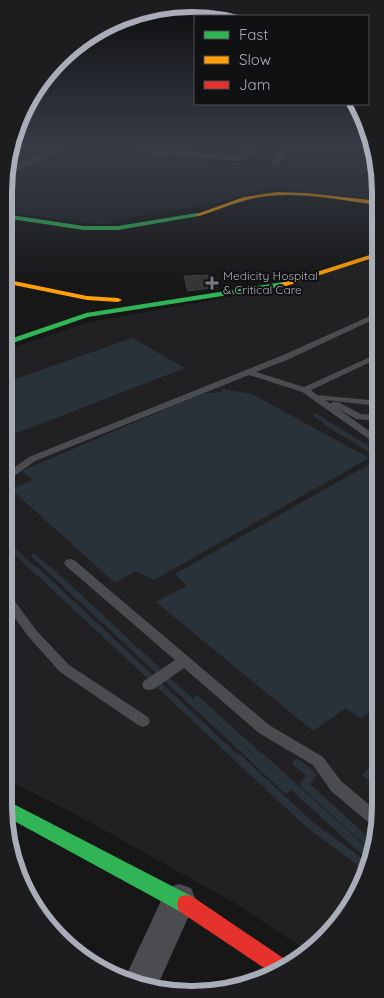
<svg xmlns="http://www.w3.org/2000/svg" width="384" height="998" font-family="Quicksand,sans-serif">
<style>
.built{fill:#212123}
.water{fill:#2a3239}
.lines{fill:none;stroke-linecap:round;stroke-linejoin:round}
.stream-far3{stroke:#2a3239;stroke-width:4}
.stream-far2{stroke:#2a3239;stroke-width:5}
.stream-far1{stroke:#2a3239;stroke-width:6}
.stream{stroke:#2a3239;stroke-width:8}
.building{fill:#353536;stroke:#3f4043}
.lane{fill:#4b4c50;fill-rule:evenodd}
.street{fill:#4b4c50;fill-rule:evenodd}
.fast{fill:#30b455;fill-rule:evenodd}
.slow{fill:#ff9f0a;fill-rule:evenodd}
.jam{fill:#e5322d;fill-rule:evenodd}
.poi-dot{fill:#757880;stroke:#111113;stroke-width:2}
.labels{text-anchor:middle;stroke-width:4;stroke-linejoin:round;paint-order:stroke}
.far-poi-label{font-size:12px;fill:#a8adb8;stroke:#111113;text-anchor:start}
.rim{fill:none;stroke:#a8adb8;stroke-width:6}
</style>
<rect width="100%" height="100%" fill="#171717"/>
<g class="built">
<path d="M295 145H372L379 167V200L268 188 212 204 123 219 105 225 4 212 6 177 66 154 282 166Z"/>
<path d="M379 258 380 806 370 866 341 921 307 951 233 902 88 821 4 778V351L85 323 234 296Z"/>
</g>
<g class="water">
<path d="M132 338 185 368 4 438V383Z"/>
<path d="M223 389 252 394 369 458 154 580 136 571 115 583 12 490 32 480 22 471 201 394 222 392Z"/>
<path d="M368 465 379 471 380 704 361 719 346 708 313 731 156 602 187 586 175 574Z"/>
<path d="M380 757V790L362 775Z"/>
</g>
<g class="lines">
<path class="stream-far3" d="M316 415 328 424"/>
<g class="stream-far2">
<path d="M326 423 379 455"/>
<path d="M4 541 37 572"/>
<path d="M34 556 51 572"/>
</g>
<g class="stream-far1">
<path d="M36 570 239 760"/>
<path d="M50 570 254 760"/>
<path d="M197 699 264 760"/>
</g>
<g class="stream">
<path d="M238 758 310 825 367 867"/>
<path d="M253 758 286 789"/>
<path d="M262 758 372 858"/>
<path d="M297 763 312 775 304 784 373 847"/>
</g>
</g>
<path class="building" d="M212 275 217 287 188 291 184 276Z"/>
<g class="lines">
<g class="lane">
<path d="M379 312V317L287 360 256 372 304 387 379 353V358L311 390 317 395 379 401V406L325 400 331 404 332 402H338L361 414 379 415V421L356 419 337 408 379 438V445L376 444 302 392 249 375 35 461 7 481 4 482V475L29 457 281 356Z"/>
<path d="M4 501 8 502 13 511 9 530 4 533Z"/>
<path d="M70 559 74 560 269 725 323 757 341 781 379 813 377 827 373 826 331 791 313 765 259 733 184 668 154 689 149 690 144 689 142 685 144 681 175 660 66 566 64 563 66 560Z"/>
<path d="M4 591 8 592 36 630 69 665 148 717 150 721 148 725 143 727 138 725 59 671 28 636 4 603Z"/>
</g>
<g class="street">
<path d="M12 145H69L48 158 7 174 8 167 50 150 12 148Z"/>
<path d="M142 145H151V148L236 155 243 153 251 145H259L249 157 237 161 150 154 139 149Z"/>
<path d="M284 145H292L278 165H272L270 163Z"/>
<path d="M179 884 191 888 196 900 156 989 125 978 167 888Z"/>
</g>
<g class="fast">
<path d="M197 213 200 215 199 216 118 230H84L4 218V214L84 226H118Z"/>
<path d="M283 282H286V286L88 317 4 346V341L86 313Z"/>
<path d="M4 799 193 897 195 904 193 911 186 913 179 911 5 816Z"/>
</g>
<g class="slow">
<path d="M277 192 307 193 379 201V205C338 200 295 190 255 198 236 202 218 210 199 216L194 215 244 197Z"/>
<path d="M379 252V256L286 286 279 284Z"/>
<path d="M4 279 87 296 118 298 122 300 118 302 87 300 4 283Z"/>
</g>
<path class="jam" d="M186 895 193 897 292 964 286 969 273 974 179 911 177 904 179 897Z"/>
</g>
<linearGradient id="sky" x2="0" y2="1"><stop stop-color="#0d0d0d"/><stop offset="0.51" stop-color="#363c47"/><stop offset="1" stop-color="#363c47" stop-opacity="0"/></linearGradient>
<rect width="384" height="284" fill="url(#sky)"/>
<path class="poi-dot" d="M209.5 275.5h5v5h5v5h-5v5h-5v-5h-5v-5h5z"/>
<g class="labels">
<g class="far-poi-label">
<text x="223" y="280">Medicity Hospital<tspan x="223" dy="14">&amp; Critical Care</tspan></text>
</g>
</g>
<path d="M0 0H384V998H0ZM192 12H192A180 180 0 0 1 372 192V806A180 180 0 0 1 192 986H192A180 180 0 0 1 12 806V192A180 180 0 0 1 192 12Z" fill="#1d1d20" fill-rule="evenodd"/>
<path class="rim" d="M192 12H192A180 180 0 0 1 372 192V806A180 180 0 0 1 192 986H192A180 180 0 0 1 12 806V192A180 180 0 0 1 192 12Z"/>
<rect x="194" y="15" width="175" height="90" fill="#111113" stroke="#4d4f55"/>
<rect x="204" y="31" width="25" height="8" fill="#30b455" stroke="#4d4f55"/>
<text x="239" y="40" font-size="15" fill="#a8adb8">Fast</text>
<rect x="204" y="56" width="25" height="8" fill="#ff9f0a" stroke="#4d4f55"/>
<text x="239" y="65" font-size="15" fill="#a8adb8">Slow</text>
<rect x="204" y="81" width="25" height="8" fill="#e5322d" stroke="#4d4f55"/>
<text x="239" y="90" font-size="15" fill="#a8adb8">Jam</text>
</svg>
